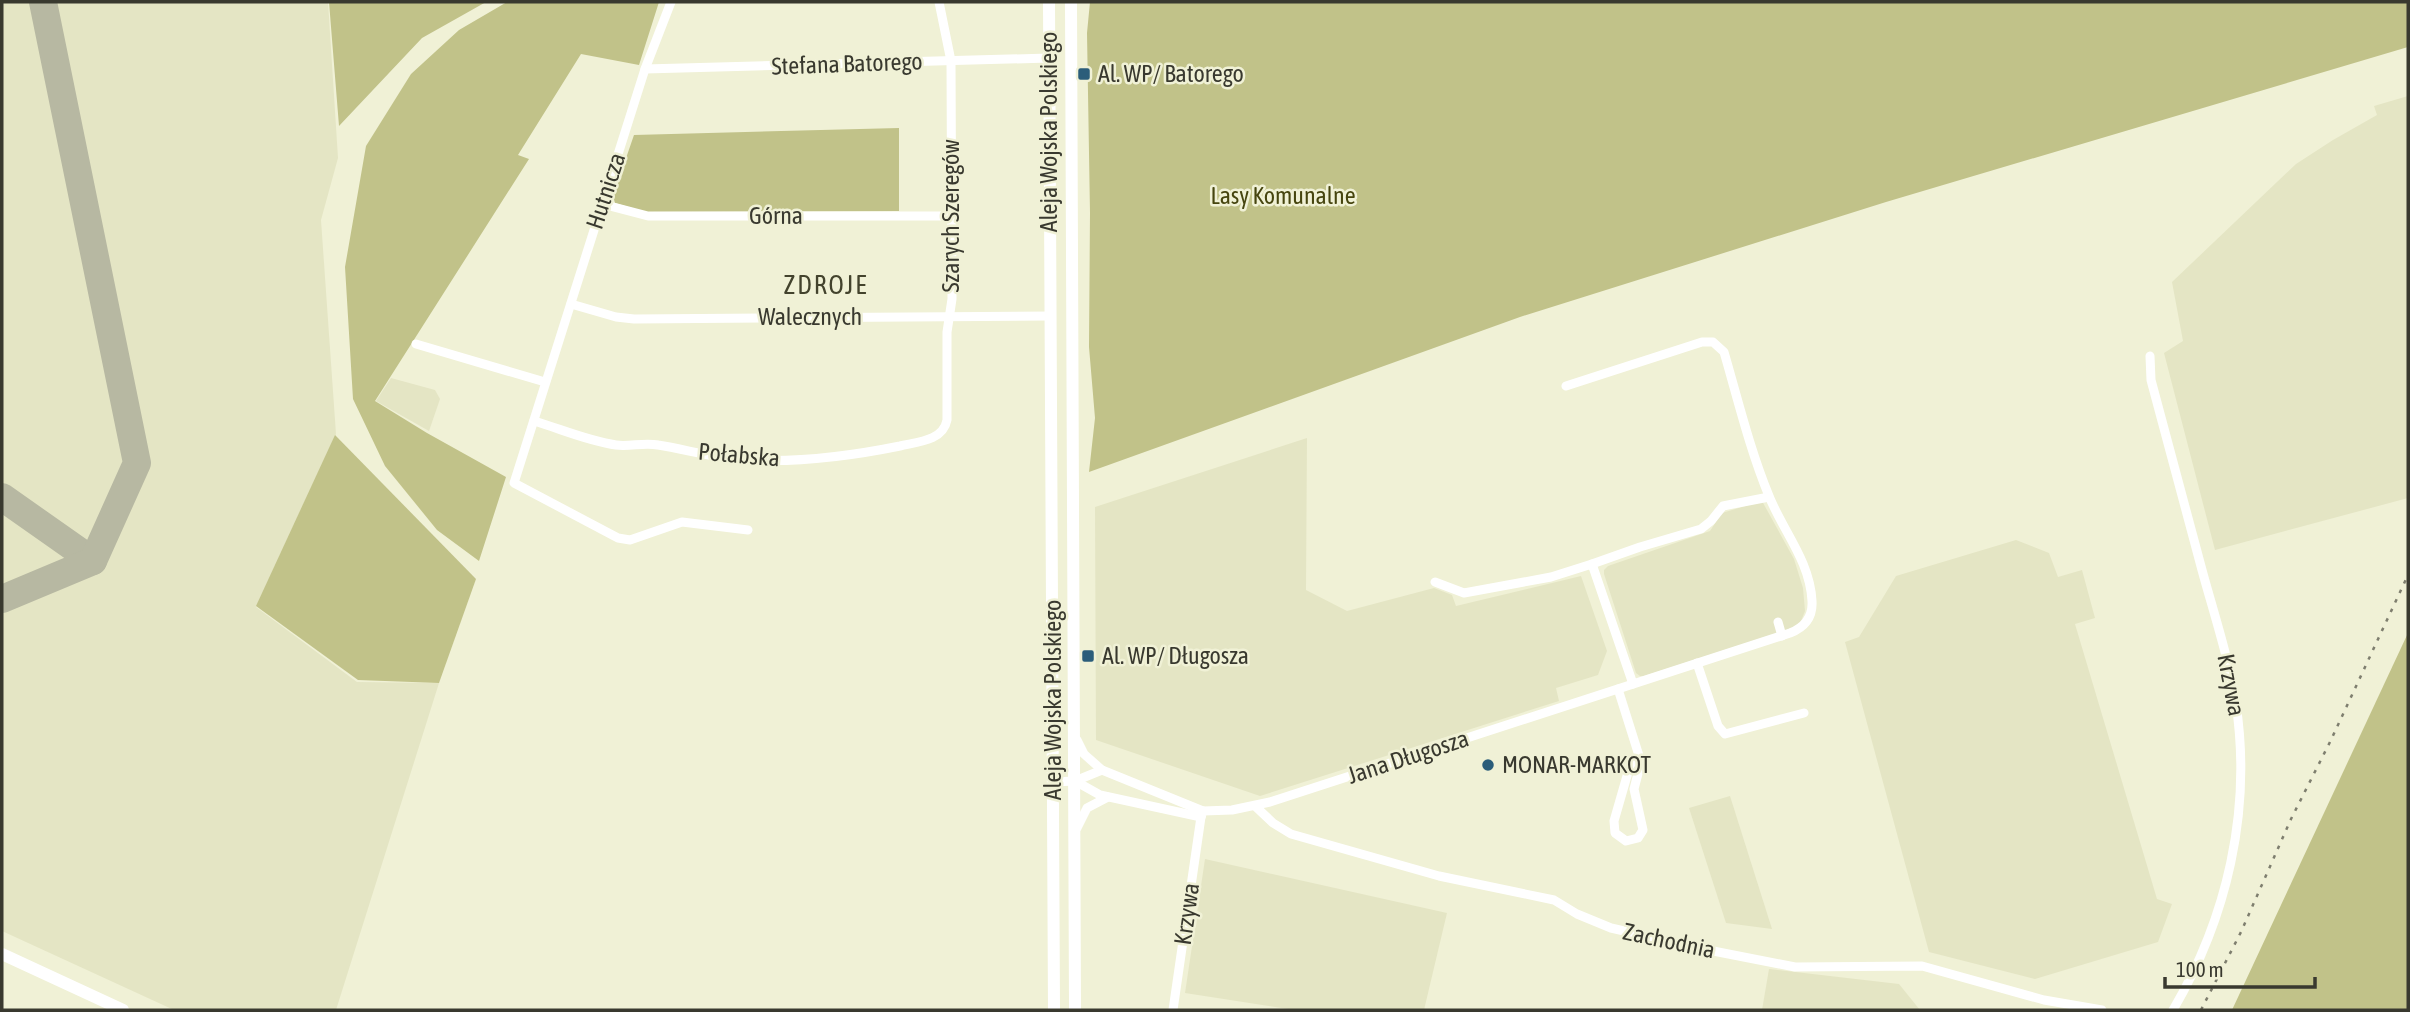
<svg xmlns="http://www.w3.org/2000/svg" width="2410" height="1012" font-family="'Asap Condensed',sans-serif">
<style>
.built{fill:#e4e5c4}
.green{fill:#c1c289}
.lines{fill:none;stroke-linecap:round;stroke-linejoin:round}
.taxiway{stroke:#b7b8a2;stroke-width:28}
.street{stroke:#fff;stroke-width:9}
.secondary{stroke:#fff;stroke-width:12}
.rail{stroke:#7e7e6e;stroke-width:2.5;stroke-dasharray:3.5 7;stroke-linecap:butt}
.poi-dot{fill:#2b5d7a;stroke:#f0f1d6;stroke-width:2.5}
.labels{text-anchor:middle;stroke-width:5;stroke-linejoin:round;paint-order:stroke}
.street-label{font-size:24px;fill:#39392f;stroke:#f0f1d6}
.poi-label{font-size:24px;fill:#39392f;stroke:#f0f1d6;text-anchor:start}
.park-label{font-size:24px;fill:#46450f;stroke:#f0f1d6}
.neighbourhood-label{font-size:26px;letter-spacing:2px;fill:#43432d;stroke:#f0f1d6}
</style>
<rect width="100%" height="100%" fill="#f0f1d6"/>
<g class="built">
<path d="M2 2H328L338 158 321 220 336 434 256 607 357 682 439 683 336 1010H174L2 931Z"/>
<path d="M2408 96V498L2215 550 2164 353 2183 341 2172 282 2296 164 2333 140 2377 115 2374 106Z"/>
<path d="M391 378 435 390 440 399 429 431 376 401Z"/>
<path d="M1307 438 1306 590 1347 611 1434 588 1452 595 1456 606 1581 576 1607 651 1598 675 1556 688 1559 701 1260 796 1096 740 1095 507Z"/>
<path d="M1762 501 1794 559 1803 588 1805 611 1799 626 1644 676H1640L1636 673 1604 574V570L1608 566 1710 531 1722 513Z"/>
<path d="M2016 540 2049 553 2058 577 2082 570 2095 618 2075 624 2157 899 2172 904 2158 942 2035 979 1929 952 1845 642 1859 637 1896 576Z"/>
<path d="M1730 796 1772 929 1726 923 1689 808Z"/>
<path d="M1205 859 1447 913 1424 1010H1295L1185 993Z"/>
<path d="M1769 969 1899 984 1920 1010H1762Z"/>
</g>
<g class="green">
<path d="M329 2H486L422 38 339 126Z"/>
<path d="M507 2H659L639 65 581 54 518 155 529 159 375 401 427 433 506 477 479 561 437 530 385 466 353 399 345 267 366 146 411 74 459 30Z"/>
<path d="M1090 2H2408V47L1886 202 1520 317 1089 472 1095 418 1089 347 1090 213 1087 33Z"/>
<path d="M899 128V211L645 212 615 203 613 196 634 135Z"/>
<path d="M335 435 476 579 439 683 358 680 256 606Z"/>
<path d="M2408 633V1010H2232Z"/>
</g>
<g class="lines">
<g class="taxiway">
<path d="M2 497 93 561"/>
<path d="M2 599 93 561 137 463 43 2"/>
</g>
<g class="street">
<path d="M671 2 645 69 514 483 618 538 630 540 682 522 748 530"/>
<path d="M645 69 1049 58"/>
<path d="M602 204 648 216H952"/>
<path d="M571 304 616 317 634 319 1051 316"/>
<path d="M416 344 545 382"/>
<path d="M2150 356 2151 380C2168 443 2185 506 2202 570 2214 614 2229 659 2236 704 2252 811 2227 918 2173 1010"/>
<path d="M534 421C561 429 588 441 616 445 630 447 644 442 658 445 684 449 710 457 736 459 791 464 846 457 900 446 917 442 943 441 947 420V332L952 299 951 61 939 2"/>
<path d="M1592 564 1640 547 1701 529 1711 521 1723 506 1769 497"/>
<path d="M1435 582 1464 593 1551 577 1592 564 1633 684"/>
<path d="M1778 622 1782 636"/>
<path d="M1697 663 1718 726 1725 734 1804 713"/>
<path d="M1618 689 1641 762 1634 789 1643 830 1638 838 1626 841 1615 833 1614 821 1631 762H1641"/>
<path d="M1077 740 1084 754 1102 770 1203 811"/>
<path d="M1075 781 1100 795 1201 817"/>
<path d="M1053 782 1075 781 1102 770"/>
<path d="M1255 806 1273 823 1291 834 1439 876 1554 900 1577 914 1611 928 1703 949 1795 967 1922 966 2044 1000 2102 1010"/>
<path d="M1201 817 1203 811 1232 810 1270 802 1790 633C1805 627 1813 617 1812 601 1810 561 1783 531 1769 496 1750 450 1738 400 1724 352L1713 342H1702L1566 386"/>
<path d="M1077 828 1087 808 1108 797"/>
<path d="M1173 1010 1201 817"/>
</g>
<g class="secondary">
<path d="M1049 2 1054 1010"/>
<path d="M1071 2 1075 1010"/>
<path d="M2 954 123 1010"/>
</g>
<path class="rail" d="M2201 1010 2241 932 2291 819 2330 742 2408 575"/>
</g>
<g class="poi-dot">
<rect x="1077" y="67" width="14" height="14" rx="3.5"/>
<rect x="1081" y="649" width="14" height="14" rx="3.5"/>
<circle cx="1488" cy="765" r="7"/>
</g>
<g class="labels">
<g class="street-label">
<text transform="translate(847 64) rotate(-2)" y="8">Stefana Batorego</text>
<text transform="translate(1049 132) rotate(-90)" y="8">Aleja Wojska Polskiego</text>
<text transform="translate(606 191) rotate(-72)" y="8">Hutnicza</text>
<text x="776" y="224">Górna</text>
<text transform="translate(951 216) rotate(-90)" y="8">Szarych Szeregów</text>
<text x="810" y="325">Walecznych</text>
<text transform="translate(739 455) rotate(5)" y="8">Połabska</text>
<text transform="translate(2231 685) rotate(79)" y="8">Krzywa</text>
<text transform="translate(1053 700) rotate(-90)" y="8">Aleja Wojska Polskiego</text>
<text transform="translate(1408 757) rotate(-18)" y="8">Jana Długosza</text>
<text transform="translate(1187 914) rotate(-82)" y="8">Krzywa</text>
<text transform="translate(1669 941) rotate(12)" y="8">Zachodnia</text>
</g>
<g class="poi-label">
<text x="1098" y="82">Al. WP/ Batorego</text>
<text x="1102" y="664">Al. WP/ Długosza</text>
<text x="1502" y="773">MONAR-MARKOT</text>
</g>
<g class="park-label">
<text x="1283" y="204">Lasy Komunalne</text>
</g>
<g class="neighbourhood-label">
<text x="826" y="294">ZDROJE</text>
</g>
</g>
<rect width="2410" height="1012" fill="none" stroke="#39392f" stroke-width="7"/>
<path d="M2165 977v10h150v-10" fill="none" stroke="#39392f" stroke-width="3.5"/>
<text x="2176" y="977" font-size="21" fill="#39392f" stroke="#f0f1d6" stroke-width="5" paint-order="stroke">100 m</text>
</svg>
